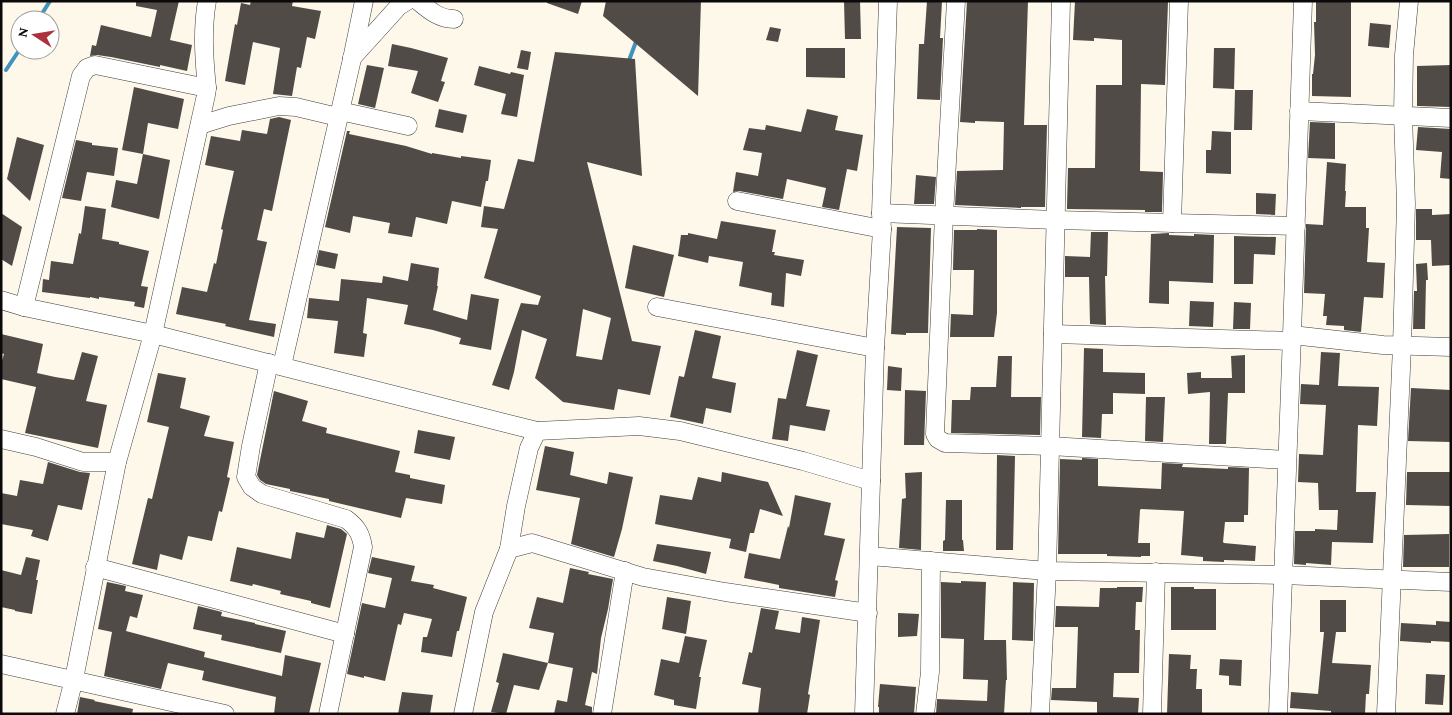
<svg xmlns="http://www.w3.org/2000/svg" width="1452" height="715" font-family="'Crimson Pro',serif">
<style>
.lines{fill:none;stroke-linecap:round;stroke-linejoin:round}
.stream{stroke:#4192be;stroke-width:4}
.building{fill:#514b47;fill-rule:evenodd}
.minor-casing{stroke:#3d3d3d;stroke-width:19}
.minor{stroke:#fff;stroke-width:18}
</style>
<rect width="100%" height="100%" fill="#fdf8e9"/>
<g class="lines">
<g class="stream">
<path d="M38 20 50 1"/>
<path d="M628 63 637 39"/>
<path d="M6 70 20 49"/>
</g>
</g>
<g class="building">
<path d="M136 1H179L170 40 192 45 187 71 160 65V67L111 57 97 55 90 56 92 45 96 46 101 25 151 37 157 10 136 6Z"/>
<path d="M251 1H293L292 6 321 11 315 39 307 37 301 68 297 67 292 96 273 94 280 48 253 42 245 85 225 81 235 24 237 25 241 3 250 5Z"/>
<path d="M547 1H582L578 14 547 3Z"/>
<path d="M606 1H701L698 96 603 16Z"/>
<path d="M844 1H860L861 39H845Z"/>
<path d="M927 1H942L940 38H943L940 100 917 99 919 44H924Z"/>
<path d="M967 1H1028L1024 125H1047L1045 207H1021V208L955 205 957 171 1003 170 1004 122 975 121V123L960 122Z"/>
<path d="M1075 1 1168 2 1165 85 1141 84 1140 171 1163 172 1162 212H1145V210L1067 209V207L1068 168H1095L1096 85H1122V40L1094 38V41L1073 40Z"/>
<path d="M1316 1H1351V97L1312 96V74H1313L1315 55 1314 22H1316Z"/>
<path d="M1370 23 1391 25 1389 48 1368 46Z"/>
<path d="M770 27 781 29 778 42 766 40Z"/>
<path d="M392 44 411 48 448 58 441 81 445 82 438 102 411 93 418 71 388 66Z"/>
<path d="M806 48H845V78L806 77Z"/>
<path d="M1214 48H1235L1234 89 1213 88Z"/>
<path d="M521 50 531 52 528 70 517 68Z"/>
<path d="M555 52 635 59 642 176 587 162 632 341 661 346 650 395 618 389 614 410 563 402 535 378 547 339 522 330 514 372 509 390 492 385 521 303 538 305 541 296 484 278 498 229 481 227 484 206 504 209 518 159 534 162ZM583 309 611 318 602 360 576 356Z"/>
<path d="M367 65 384 68 375 108 358 104Z"/>
<path d="M1451 65V107L1417 106V66Z"/>
<path d="M479 66 510 74 511 72 524 75 517 117 501 114 506 94 474 85Z"/>
<path d="M134 87 184 99 178 129 148 123 143 154 122 150Z"/>
<path d="M1235 90H1253L1252 130H1234Z"/>
<path d="M439 109 467 115 463 133 435 127Z"/>
<path d="M807 109 838 116 835 130 863 135 857 171 847 169 839 210 822 207 826 188 787 179 783 199 739 191 733 192 736 172 758 176 762 153 743 150 749 128 765 130 766 125 801 132Z"/>
<path d="M279 117 291 120 272 211 264 209 257 240 267 242 249 320 276 324 274 337 225 326 226 324 176 314 182 287 207 292 214 263 216 264 223 230 221 229 234 171 205 165 211 136 240 141 242 130 267 134 270 119Z"/>
<path d="M1310 122 1335 123V159L1308 158Z"/>
<path d="M1418 127 1451 129V179L1440 178 1442 152 1416 150Z"/>
<path d="M347 131H350L349 134 406 146 432 154V153L461 158V156L491 160 488 181H486L481 207 452 201 447 224 416 217 412 237 388 233 390 223 353 216 350 233 325 227Z"/>
<path d="M1212 131 1231 132V174L1206 173V150H1211Z"/>
<path d="M17 137 44 145 30 201 7 179Z"/>
<path d="M76 140 92 143V145L118 148 114 176 87 172 81 201 62 198Z"/>
<path d="M143 154 170 160 159 219 111 207 116 180 137 184Z"/>
<path d="M1327 162 1346 164 1345 191H1346L1345 207H1366V228H1369L1367 262 1385 263 1383 298 1364 297 1361 332 1344 330V326L1326 325 1327 316H1323L1325 294 1304 293 1306 224 1323 225Z"/>
<path d="M916 175 936 177 934 204H914Z"/>
<path d="M1256 193 1276 194 1275 215 1256 214Z"/>
<path d="M85 206 106 209 102 239 119 242V244L149 251 141 286 148 287 144 308 134 306 135 302 99 297V299L90 297V298L42 292 43 279 49 280 51 261 73 264 79 233 81 234Z"/>
<path d="M1416 209H1432V215L1451 214V265L1432 266 1431 240H1416Z"/>
<path d="M1 213 22 227 12 266 1 259Z"/>
<path d="M721 221 776 230 772 252H775L774 255 804 260 801 276 786 273 784 307 771 305 772 293 739 286 743 262 709 256 708 263 678 256 681 235H688V233L717 239Z"/>
<path d="M897 227 931 228 928 333H906V335L891 334Z"/>
<path d="M977 229 997 230V313L994 337H950L951 314 973 315 974 270H953L954 230H977Z"/>
<path d="M1091 232H1108L1107 276H1105L1106 325 1090 324 1089 277H1065V256L1090 257Z"/>
<path d="M1169 233V235L1194 236V234L1214 235 1213 283 1169 281V304L1149 303 1151 234Z"/>
<path d="M1234 236 1276 237 1275 255 1254 254 1253 284H1234Z"/>
<path d="M633 245 674 255 664 297 625 288Z"/>
<path d="M319 250 338 254 335 269 316 265Z"/>
<path d="M411 263 439 268 437 286H438L433 310 467 320 471 294 499 299 491 350 459 344 461 338 433 330 404 324 408 305 367 298 363 333 367 334 364 357 334 353 338 321 307 318 309 298 339 301 341 279 382 283 383 276 408 281Z"/>
<path d="M1427 263 1428 280H1426L1425 329H1413L1414 291H1417L1416 264Z"/>
<path d="M1190 301 1214 302 1213 327 1189 326Z"/>
<path d="M1234 302 1251 303 1250 329H1233Z"/>
<path d="M695 330 721 336 712 378 736 383 731 413 706 408 703 424 670 417 679 376 684 377Z"/>
<path d="M1 334 43 344 37 373 55 377 74 380 82 352 98 356 86 401 107 405 98 448 25 433 36 387 1 379V364L4 354 1 353Z"/>
<path d="M1084 348 1103 349V372L1145 373V394L1113 393V414H1102L1101 438 1082 437Z"/>
<path d="M797 350 818 355 806 406 830 410 825 431 790 425 788 441 772 439 778 398 786 399Z"/>
<path d="M1321 352 1340 353 1338 386 1379 387 1377 426 1358 425 1356 492H1376L1373 543 1332 542 1331 565 1306 563V565L1294 564 1295 531H1315V529L1337 530 1338 510H1319L1318 483 1298 482 1299 454 1323 455 1326 405 1300 404 1301 384 1319 385Z"/>
<path d="M1245 355V393H1228L1226 444H1209L1210 392 1188 394 1187 373 1201 372V378H1232L1231 356Z"/>
<path d="M998 356H1012L1011 397H1041L1040 435 951 433 952 400H970L971 387H996Z"/>
<path d="M888 366 902 368 901 391 887 390Z"/>
<path d="M158 373 186 378 180 408 210 416 204 436 234 442 227 477 230 478 222 512 219 511 212 541 188 536 182 560 160 554 157 570 132 564 148 498 152 499 169 427 147 422Z"/>
<path d="M1411 388 1451 390V442L1408 441Z"/>
<path d="M905 390 926 391 924 445H904Z"/>
<path d="M274 391 308 401 302 421 327 428 326 433 400 451 395 472 410 475V478L445 485 442 504 406 498 401 518 329 501V499L290 491V489L266 484 260 480 257 475Z"/>
<path d="M1146 397H1165L1163 442 1145 441Z"/>
<path d="M418 430 455 437 450 460 414 453Z"/>
<path d="M545 446 574 452 570 475 607 484 609 472 633 477 622 529 614 557 571 544 580 498 536 490Z"/>
<path d="M997 455 1015 456 1013 550H996Z"/>
<path d="M1082 458 1098 459V486L1161 489 1162 463 1183 464 1182 467 1228 469V467L1249 468 1248 515H1244V522H1225L1223 542 1224 543 1256 546 1255 561 1224 560V562L1203 561V557L1181 555 1184 511 1141 509 1140 510 1138 543H1150V556H1141V557L1107 556V554H1058L1060 459 1082 460Z"/>
<path d="M48 462 80 472 90 473 82 510 58 505 48 541 31 536 33 530 1 524V493L17 496 20 480 43 484Z"/>
<path d="M722 472 768 482 783 516 760 509 754 533H750L746 552 729 548 731 539 655 524 660 495 692 500 698 477 721 482Z"/>
<path d="M922 472 921 550 899 548 902 499 906 498 905 473Z"/>
<path d="M1407 472H1451V506L1406 505Z"/>
<path d="M795 495 831 503 824 535 845 539 835 580 838 581 835 597 779 588V585L744 578 749 553 780 559 788 526 789 528Z"/>
<path d="M946 500H962V540H963L964 551H943V541L945 540Z"/>
<path d="M327 525 341 529 347 534 330 608 311 603V601L280 594 281 591 253 584 252 586 230 581 237 547 291 559 296 532 324 538Z"/>
<path d="M1449 534V567H1403L1404 535Z"/>
<path d="M657 544 711 552 706 574 677 566 653 561Z"/>
<path d="M26 557 40 560 36 580H38L32 614 15 611V610L1 607V570L21 575Z"/>
<path d="M372 557 415 566 411 581 434 585 433 588 467 597 459 631H457L452 657 421 652 423 637H427L432 619 404 613 401 625 398 624 385 681 364 676V678L347 674 362 603 385 608 392 578 368 573Z"/>
<path d="M570 568 589 572 588 574 613 579 608 609 601 638 597 674 592 672 585 705 592 707V714H554L557 700 567 702 573 668 548 663 554 633 529 628 537 597 563 603Z"/>
<path d="M961 581 986 582 984 640H1006L1007 680H1006L1004 714H936L937 699 987 701 988 680 963 679 964 639 941 638V582L961 583Z"/>
<path d="M107 582 126 586 125 591 143 595 137 618 130 616 126 631 205 652 204 657 282 676 285 655 321 663 309 714H274L276 697 202 680 204 671 168 663 161 689 104 676 112 632 98 629Z"/>
<path d="M1013 582 1034 583 1033 641 1012 640Z"/>
<path d="M1117 587H1143L1142 602H1136L1135 630H1140L1139 673H1114L1113 697 1139 698 1138 714H1097V702L1051 700 1052 688H1076L1078 627H1055L1056 606 1099 607 1100 588H1117Z"/>
<path d="M1171 587H1194V589H1216V630H1171Z"/>
<path d="M667 597 691 601 686 634 662 629Z"/>
<path d="M1320 600H1346V632H1336L1332 663 1371 665 1369 694H1366L1365 714H1331V711L1290 708 1291 692 1318 694 1324 632H1320Z"/>
<path d="M198 606 222 612 221 616 255 623V624L286 631 281 653 221 640 222 635 193 629Z"/>
<path d="M761 608 779 611 775 629 800 633 802 617 820 620 808 694 810 695 807 714H758L761 688 742 684 749 652 752 653Z"/>
<path d="M898 613 919 614 917 636 898 637Z"/>
<path d="M1436 621 1451 622V642L1431 641V643L1400 641 1401 623 1436 625Z"/>
<path d="M685 636 707 640 699 677H701L696 709 674 705V700L654 695 661 659 679 663Z"/>
<path d="M503 653 548 663 539 690 514 685 506 714 491 712 499 683 496 682Z"/>
<path d="M1169 654 1191 655 1190 669H1197L1196 689H1202V714H1167Z"/>
<path d="M1220 659 1242 660 1241 686 1229 685V676L1219 675Z"/>
<path d="M1426 674 1445 675 1443 705 1425 704Z"/>
<path d="M880 684 916 687 914 714H879V707H878Z"/>
<path d="M402 692 433 695 430 714H398Z"/>
<path d="M80 697 95 700 94 701 133 709 132 714H77Z"/>
</g>
<g class="lines">
<defs>
<g id="minor">
<path d="M418 1C429 10 439 19 454 19"/>
<path d="M956 1 944 215 935 434 938 439 945 443 1050 446 1287 460"/>
<path d="M352 58 399 6 407 1"/>
<path d="M207 88C204 59 202 30 207 1"/>
<path d="M340 111 408 126"/>
<path d="M1299 111 1451 118"/>
<path d="M200 125 229 116 279 106 296 107 338 117"/>
<path d="M737 201 882 229"/>
<path d="M881 213 1056 220 1296 226"/>
<path d="M1172 223 1179 1"/>
<path d="M1 300 24 307 153 334 537 431 639 426 680 431 803 461 871 481"/>
<path d="M24 307 81 76 87 68 95 65 207 88 206 95 153 334 117 462 74 679 65 714"/>
<path d="M657 307 875 348"/>
<path d="M1053 334 1292 341"/>
<path d="M1292 335 1383 345 1451 347"/>
<path d="M269 363 251 446 246 477 252 487 262 494 346 519C357 527 361 534 363 547L328 714"/>
<path d="M282 366 352 59 364 1"/>
<path d="M537 431 529 448 516 506 509 549 532 543 643 577 725 592 868 613"/>
<path d="M1 439 36 447 83 462H117"/>
<path d="M870 556 1047 571 1283 575 1451 582"/>
<path d="M95 567 345 634"/>
<path d="M1 664 225 714"/>
<path d="M463 714 484 612 509 549"/>
<path d="M602 714 625 571"/>
<path d="M864 714 875 348 882 229 881 213 888 1"/>
<path d="M925 714 930 672 931 561"/>
<path d="M1040 714 1047 571 1061 1"/>
<path d="M1152 714 1156 572"/>
<path d="M1278 714 1292 335 1303 1"/>
<path d="M1386 714 1402 346 1406 204 1403 115 1404 55 1409 1"/>
</g>
</defs>
<use href="#minor" class="minor-casing"/>
<use href="#minor" class="minor"/>
</g>
<rect width="1452" height="715" fill="none" stroke="#0a0a0a" stroke-width="5"/>
<g transform="translate(35 35) rotate(282)"><circle r="24" fill="#ffffff" stroke="#9d9d9d"/>
<path d="M0-4L9 19L0 12L-9 19Z" fill="#ab313c"/>
<text y="-8" font-size="14" font-weight="bold" text-anchor="middle" fill="#0a0a0a">N</text>
</g>
</svg>
